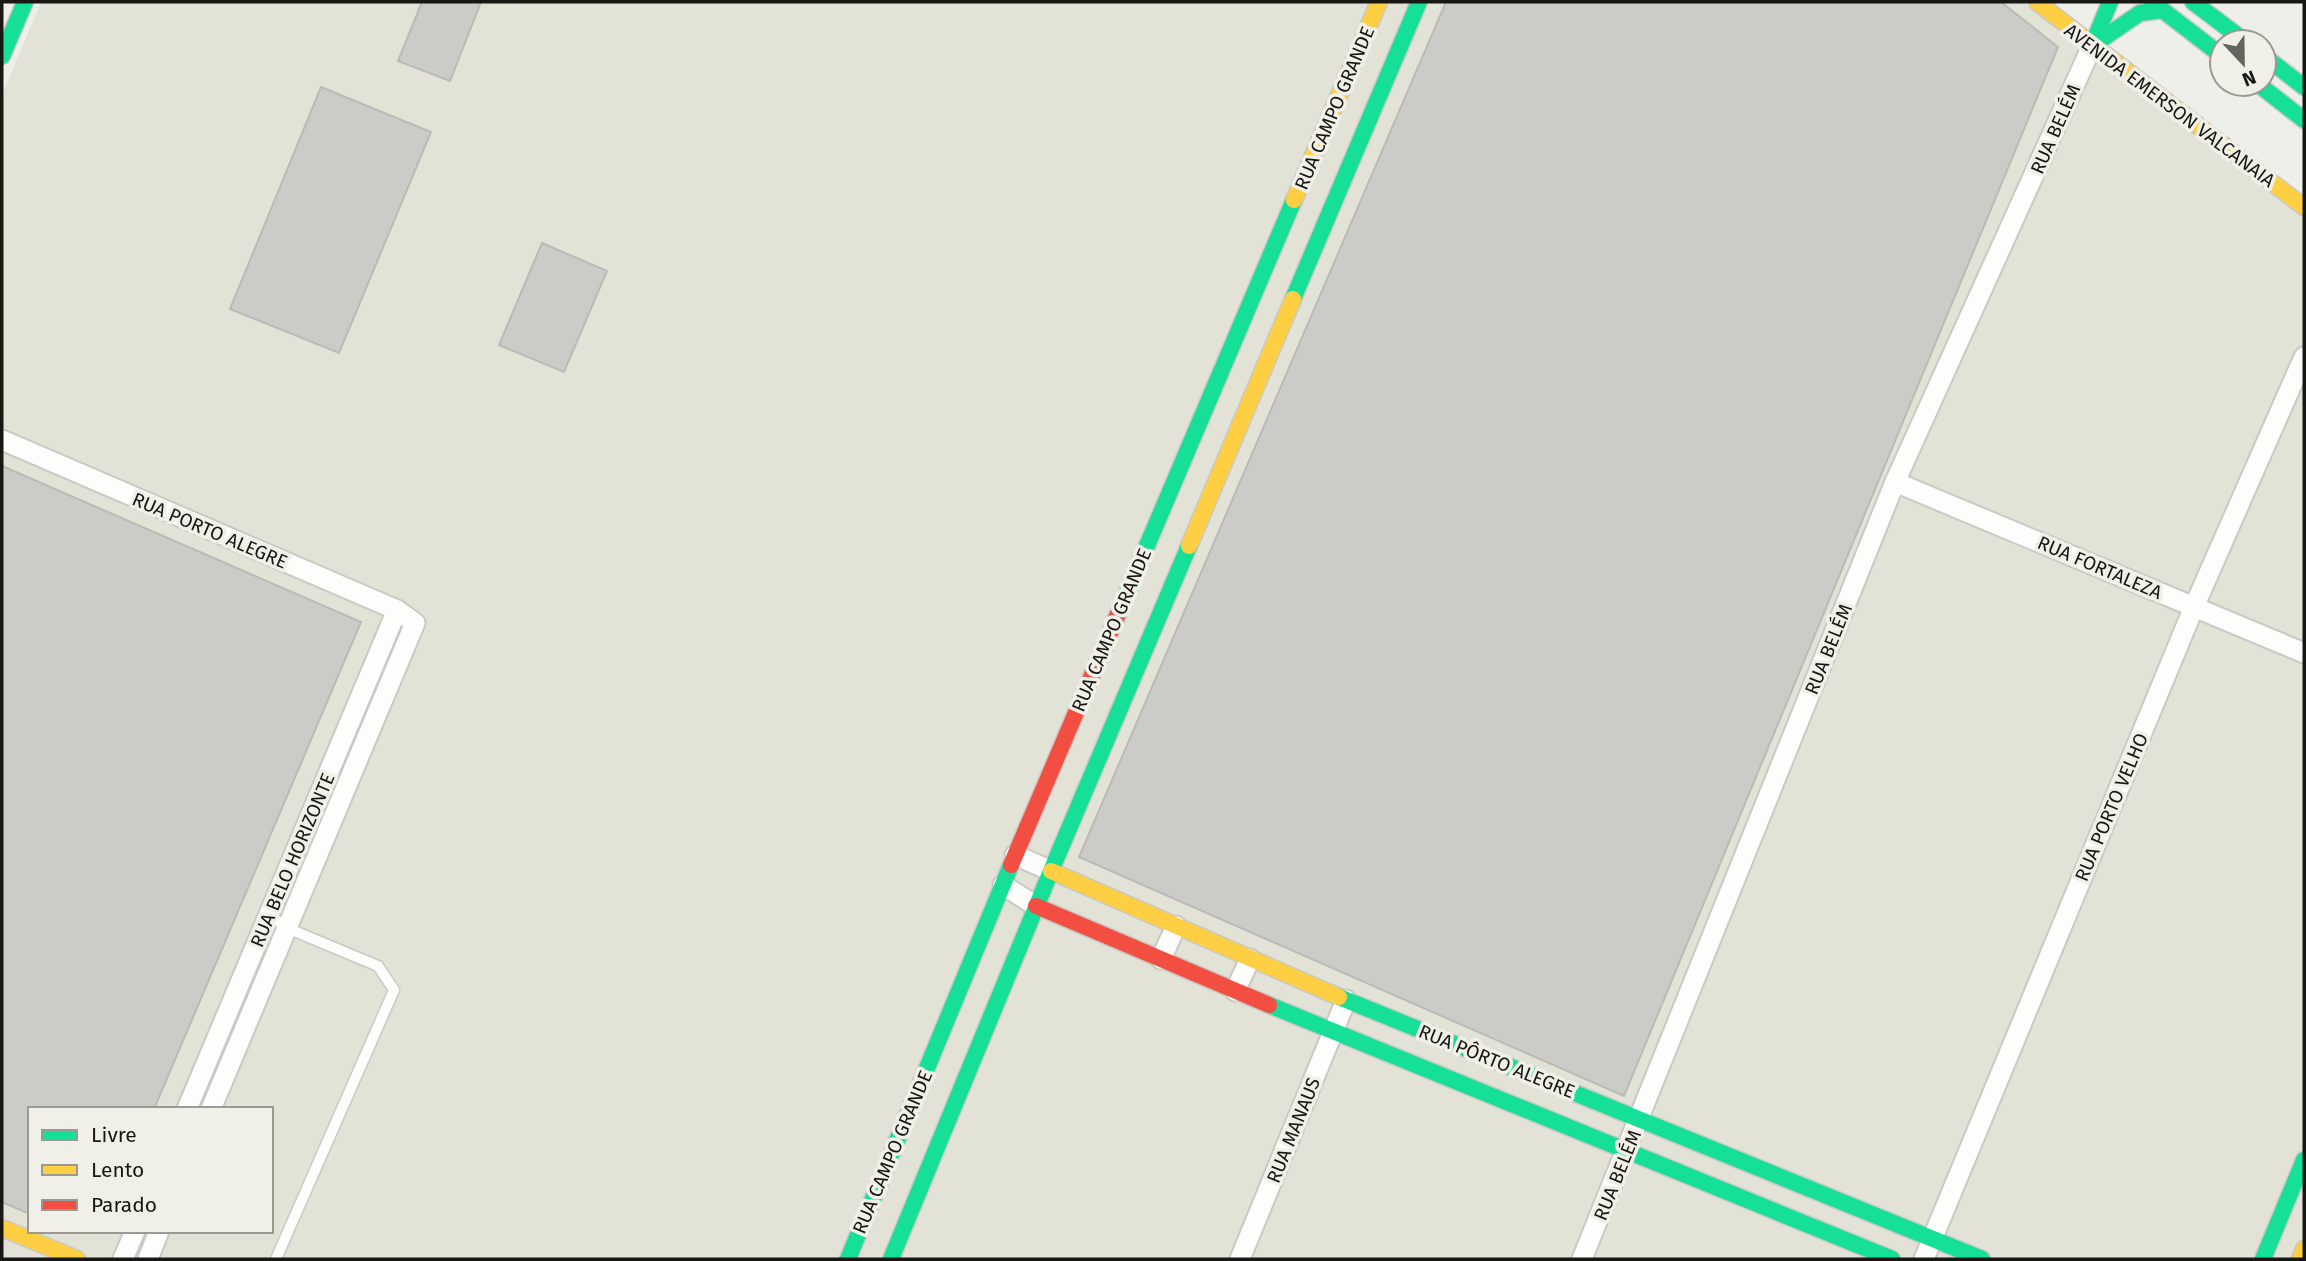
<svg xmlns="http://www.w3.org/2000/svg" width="2306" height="1261" font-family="'Fira Sans',sans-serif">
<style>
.built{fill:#e3e2d7;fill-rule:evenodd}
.building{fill:#cbcbc7;stroke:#babab7;stroke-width:2}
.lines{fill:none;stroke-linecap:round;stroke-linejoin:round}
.lane-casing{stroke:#c9c9c5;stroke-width:13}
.street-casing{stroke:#c9c9c5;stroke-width:23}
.fast-casing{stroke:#c9c9c5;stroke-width:19}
.slow-casing{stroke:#c9c9c5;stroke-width:19}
.jam-casing{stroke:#c9c9c5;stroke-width:19}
.lane{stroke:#fdfdfc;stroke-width:10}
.street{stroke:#fdfdfc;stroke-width:19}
.fast{stroke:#16e098;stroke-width:16}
.slow{stroke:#ffcf43;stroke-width:16}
.jam{stroke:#f24e42;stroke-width:16}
.labels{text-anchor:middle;stroke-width:7;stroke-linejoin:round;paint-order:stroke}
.street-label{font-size:19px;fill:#181714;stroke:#f1f0e8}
</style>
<rect width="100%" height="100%" fill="#efefea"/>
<path class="built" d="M41 2H2023L2304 217V1259H2V95ZM30 1109H271V1231H30Z"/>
<g class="building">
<path d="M422 2H481L450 81 398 61Z"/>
<path d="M1446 2H2001L2058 47 1624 1096 1079 857Z"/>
<path d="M321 87 431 132 339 353 230 309Z"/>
<path d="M542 243 607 271 564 372 499 345Z"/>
<path d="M2 466 361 622 154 1109H30V1214L2 1202Z"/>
</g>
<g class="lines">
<defs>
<path id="lane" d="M269 915 287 928 378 966 394 990 276 1259"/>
<g id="street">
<path d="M2 440 397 610 415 623 211 1109"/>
<path d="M1895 482 2304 653"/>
<path d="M1015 855 1051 871"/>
<path d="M1003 885 1036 906"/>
<path d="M1161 959 1176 926"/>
<path d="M1235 991 1250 959"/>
<path d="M187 1109 397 610"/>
<path d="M123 1259 135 1231"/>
<path d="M148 1259 159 1231"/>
<path d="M1240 1259 1346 1000"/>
<path d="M1582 1259 1895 482 2092 46"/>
<path d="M1924 1259 2194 607 2304 357"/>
</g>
<g id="fast">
<path d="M2152 2 2222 56"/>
<path d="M2193 2 2246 42"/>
<path d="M2092 46 2140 13 2162 10"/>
<path d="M2092 46 2110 2"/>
<path d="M2 56 25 2"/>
<path d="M2264 56 2304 87"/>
<path d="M2258 84 2304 120"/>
<path d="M1293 299 1419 2"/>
<path d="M1118 614 1294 200"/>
<path d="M1339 997 1982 1259"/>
<path d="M1269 1005 1892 1259"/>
<path d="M848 1259 1011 865"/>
<path d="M891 1259 1051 871 1189 546"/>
<path d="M2263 1259 2304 1160"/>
</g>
<g id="slow">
<path d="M2037 2 2304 207"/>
<path d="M1294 200 1379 2"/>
<path d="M1189 546 1293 299"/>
<path d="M1051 871 1339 997"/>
<path d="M2 1228 77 1259"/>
<path d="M2300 1259 2304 1249"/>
</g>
<g id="jam">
<path d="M1011 865 1118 614"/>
<path d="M1036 906 1269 1005"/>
</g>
</defs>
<use href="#lane" class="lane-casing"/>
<use href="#street" class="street-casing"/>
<use href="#fast" class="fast-casing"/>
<use href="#slow" class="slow-casing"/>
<use href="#jam" class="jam-casing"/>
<use href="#lane" class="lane"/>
<use href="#street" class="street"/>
<use href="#fast" class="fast"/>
<use href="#slow" class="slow"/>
<use href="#jam" class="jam"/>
</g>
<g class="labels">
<g class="street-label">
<text transform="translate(2170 105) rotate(37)" y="7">AVENIDA EMERSON VALCANAIA</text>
<text transform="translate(1334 108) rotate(-67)" y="7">RUA CAMPO GRANDE</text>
<text transform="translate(2055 129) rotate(-66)" y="7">RUA BELÉM</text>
<text transform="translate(210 530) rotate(23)" y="7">RUA PORTO ALEGRE</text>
<text transform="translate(2100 567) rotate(23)" y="7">RUA FORTALEZA</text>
<text transform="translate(1111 630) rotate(-67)" y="7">RUA CAMPO GRANDE</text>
<text transform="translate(1828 649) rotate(-68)" y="7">RUA BELÉM</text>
<text transform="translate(2111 807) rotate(-67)" y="7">RUA PORTO VELHO</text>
<text transform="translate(292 860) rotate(-67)" y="7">RUA BELO HORIZONTE</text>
<text transform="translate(1497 1061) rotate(22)" y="7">RUA PÔRTO ALEGRE</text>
<text transform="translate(1293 1130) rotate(-68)" y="7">RUA MANAUS</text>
<text transform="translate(892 1152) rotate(-67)" y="7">RUA CAMPO GRANDE</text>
<text transform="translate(1617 1175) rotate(-68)" y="7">RUA BELÉM</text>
</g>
</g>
<rect width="2306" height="1261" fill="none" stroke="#181714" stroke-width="7"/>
<rect x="28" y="1107" width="245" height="126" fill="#f1f0e8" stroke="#9a9993" stroke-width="2"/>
<rect x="42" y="1130" width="35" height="10" fill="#16e098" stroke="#9a9993" stroke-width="2"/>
<text x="91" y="1142" font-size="21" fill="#181714">Livre</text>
<rect x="42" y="1165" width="35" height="10" fill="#ffcf43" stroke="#9a9993" stroke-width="2"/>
<text x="91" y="1177" font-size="21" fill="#181714">Lento</text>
<rect x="42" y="1200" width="35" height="10" fill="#f24e42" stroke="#9a9993" stroke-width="2"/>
<text x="91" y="1212" font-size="21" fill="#181714">Parado</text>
<g transform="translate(2243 63) rotate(158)"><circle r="33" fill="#f1f0e8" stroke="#9a9993" stroke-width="2"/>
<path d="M0-5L12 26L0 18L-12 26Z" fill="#63635f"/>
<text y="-10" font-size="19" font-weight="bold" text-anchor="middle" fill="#181714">N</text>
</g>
</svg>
